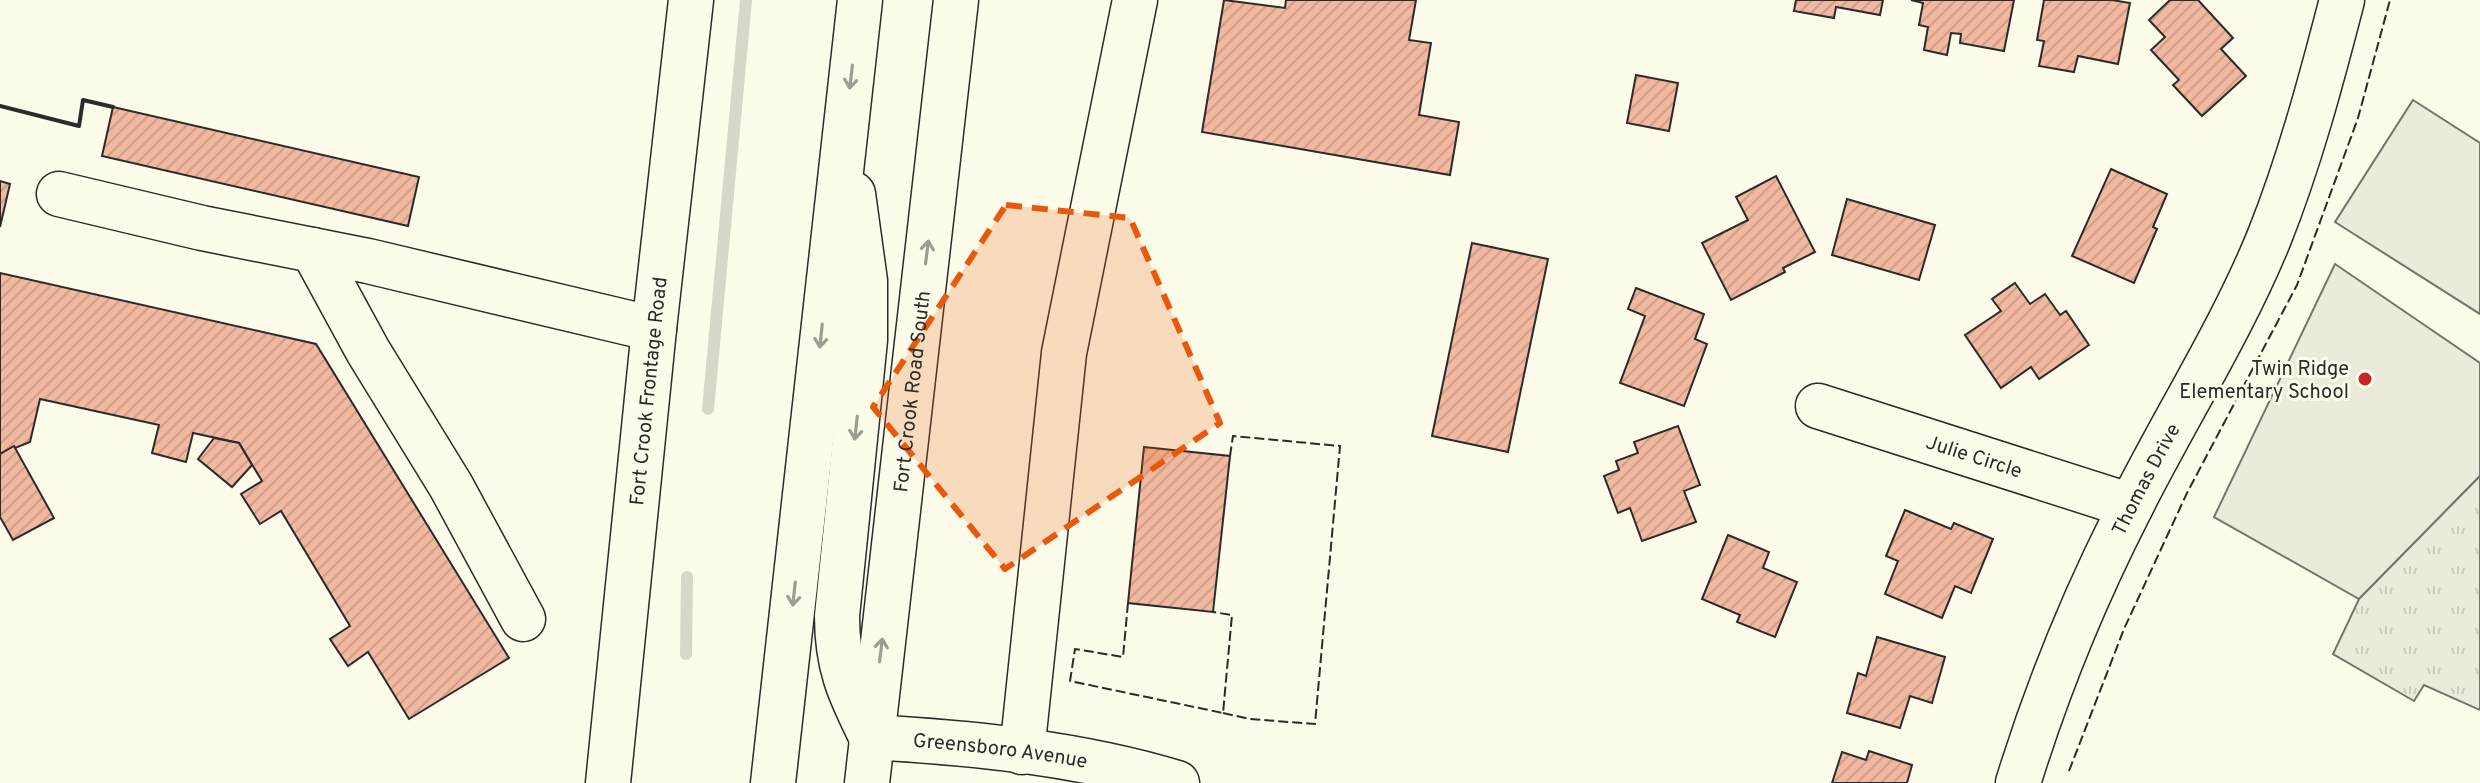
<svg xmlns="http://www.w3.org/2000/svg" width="2480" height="783" font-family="Overpass,sans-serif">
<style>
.grass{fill:#ecebdb;stroke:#74746e;stroke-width:2}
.park{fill:url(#park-tufts);stroke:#74746e;stroke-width:2}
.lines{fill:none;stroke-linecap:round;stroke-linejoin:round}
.stream{stroke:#d8d7c9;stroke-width:12}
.building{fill:url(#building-hatch);stroke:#2b2b2b;stroke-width:2}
.minor-casing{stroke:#2b2b2b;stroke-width:47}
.major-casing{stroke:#2b2b2b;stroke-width:47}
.minor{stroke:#fdfbea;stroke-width:44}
.major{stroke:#fdfbea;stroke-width:44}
.fence{stroke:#2b2b2b;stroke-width:2;stroke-dasharray:10 4;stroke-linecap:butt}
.wall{stroke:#2b2b2b;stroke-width:4}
.oneway{stroke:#9e9d94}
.marked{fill:#e8590c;fill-opacity:0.2;stroke:#e8590c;stroke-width:6;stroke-dasharray:16 10;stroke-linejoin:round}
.poi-dot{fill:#c62828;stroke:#fdfbea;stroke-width:3}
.labels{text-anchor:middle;stroke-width:6;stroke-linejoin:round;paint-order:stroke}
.poi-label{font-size:20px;fill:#2b2b2b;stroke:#fdfbea;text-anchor:end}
.street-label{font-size:20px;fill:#2b2b2b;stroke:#fdfbea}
</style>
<defs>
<pattern id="park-tufts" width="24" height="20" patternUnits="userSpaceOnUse" patternTransform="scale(2)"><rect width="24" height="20" fill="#ecebdb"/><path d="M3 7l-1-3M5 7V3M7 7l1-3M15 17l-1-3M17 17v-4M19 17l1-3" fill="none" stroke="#cbcabc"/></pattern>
<pattern id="building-hatch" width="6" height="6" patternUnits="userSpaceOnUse" patternTransform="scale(2)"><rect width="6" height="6" fill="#f2b8a0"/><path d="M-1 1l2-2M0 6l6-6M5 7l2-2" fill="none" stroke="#d09e8a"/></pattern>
</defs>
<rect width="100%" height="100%" fill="#fdfbea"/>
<g class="grass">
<path d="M2413 100 2480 143V314L2335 222Z"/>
<path d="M2335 264 2480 363V476L2359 599 2214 517Z"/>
</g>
<path class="park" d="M2480 476V710L2424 685 2414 701 2333 654 2359 599Z"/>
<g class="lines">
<g class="stream">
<path d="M708 409 746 0"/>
<path d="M686 654 687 577"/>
</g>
</g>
<g class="building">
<path d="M1224 0 1285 8 1286 0H1416L1409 40 1431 43 1419 115 1459 122 1450 175 1202 132Z"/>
<path d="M1796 0H1883L1880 15 1836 7 1834 18 1794 11Z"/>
<path d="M1911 0H2014L2004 51 1960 43 1961 34 1951 33 1947 55 1924 50 1928 27 1919 25 1923 3Z"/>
<path d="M2044 0H2112L2130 3 2118 64 2078 56 2074 72 2039 66 2044 41 2037 40Z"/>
<path d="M2170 0H2198L2233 38 2221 49 2246 76 2202 116 2173 85 2179 80 2151 50 2165 37 2149 20Z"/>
<path d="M1636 75 1678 83 1669 131 1627 123Z"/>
<path d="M113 107 419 177 408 226 102 156Z"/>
<path d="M2111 169 2167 194 2153 227 2157 229 2134 283 2072 256Z"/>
<path d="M1776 176 1815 252 1783 268 1785 272 1731 300 1702 243 1748 220 1736 197Z"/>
<path d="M0 181 10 184 0 227Z"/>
<path d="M1847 199 1935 225 1919 280 1832 255Z"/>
<path d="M1472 243 1548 259 1508 452 1432 436Z"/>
<path d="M0 273 316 344 509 658 409 719 368 652 348 666 330 639 350 626 281 511 260 524 241 494 262 481 239 443 193 433 186 462 152 453 159 425 40 399 30 442 0 454Z"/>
<path d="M2015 283 2030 304 2045 294 2060 315 2066 311 2089 345 2039 379 2031 367 2001 388 1965 335 2001 311 1992 299Z"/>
<path d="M1636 288 1704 314 1695 339 1707 344 1684 406 1620 383 1645 316 1628 309Z"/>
<path d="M1678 426 1700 485 1684 491 1696 522 1642 541 1630 508 1618 513 1604 476 1619 470 1616 461 1638 453 1634 442Z"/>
<path d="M214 438 239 443 252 465 232 487 198 459Z"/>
<path d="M14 446 54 518 13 540 0 517V454Z"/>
<path d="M1144 447 1230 456 1213 612 1128 603Z"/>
<path d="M1905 510 1951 529 1954 523 1993 539 1971 593 1955 586 1942 618 1885 594 1898 561 1886 556Z"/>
<path d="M1728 535 1769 552 1763 568 1797 582 1775 637 1737 622 1740 615 1702 599Z"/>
<path d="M1877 637 1945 657 1932 703 1910 696 1900 728 1847 713 1858 673 1866 676Z"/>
<path d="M1869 751 1912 765 1907 783H1832L1842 752 1866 760Z"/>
</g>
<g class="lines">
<defs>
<g id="minor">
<path d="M59 194 202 228 368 261 654 329"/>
<path d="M313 250 368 351 451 486 523 619"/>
<path id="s1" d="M1818 406 2131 506"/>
<path id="s2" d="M871 737C973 743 1078 753 1177 783"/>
<path d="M1022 752 1064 353 1135 0"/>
<path id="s3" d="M608 783 654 329 691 0"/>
<path id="s4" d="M2018 783C2047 689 2085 596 2130 508 2175 418 2231 331 2269 238 2300 160 2321 81 2342 0"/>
</g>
<g id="major">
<path d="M853 194 865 281V340L837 616C837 666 849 692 871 736"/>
<path d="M773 783 860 0"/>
<path id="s5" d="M867 783 956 0"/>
</g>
</defs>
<use href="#minor" class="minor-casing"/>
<use href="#major" class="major-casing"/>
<use href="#minor" class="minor"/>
<use href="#major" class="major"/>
<g class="fence">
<path d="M1128 603 1123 657 1075 649 1070 681 1223 713 1232 615 1213 612"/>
<path d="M1223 713 1250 719 1315 724 1340 446 1233 436 1230 456"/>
<path d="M2069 771 2124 629 2187 493 2297 285 2358 118 2390 0"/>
</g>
<path class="wall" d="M0 106 79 126 83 100 113 107"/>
</g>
<defs><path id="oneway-shaft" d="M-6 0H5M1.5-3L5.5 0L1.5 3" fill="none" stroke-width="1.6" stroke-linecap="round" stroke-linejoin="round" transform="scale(2)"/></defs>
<g class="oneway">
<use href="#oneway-shaft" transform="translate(851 77) rotate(97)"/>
<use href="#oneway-shaft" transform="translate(927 252) rotate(-83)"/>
<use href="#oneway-shaft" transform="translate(821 336) rotate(96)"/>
<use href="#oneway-shaft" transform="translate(856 428) rotate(96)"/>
<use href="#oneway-shaft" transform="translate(794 594) rotate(96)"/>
<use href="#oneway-shaft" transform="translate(881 650) rotate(-83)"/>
</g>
<path class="marked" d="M1006 205 1130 218 1220 423 1005 569 873 407Z"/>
<circle class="poi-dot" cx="2365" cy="379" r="8"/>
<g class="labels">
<g class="poi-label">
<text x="2349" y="375">Twin Ridge<tspan x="2349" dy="23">Elementary School</tspan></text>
</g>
<g class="street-label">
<text dy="7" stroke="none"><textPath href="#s3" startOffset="394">Fort Crook Frontage Road</textPath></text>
<text dy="7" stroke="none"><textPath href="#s5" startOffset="394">Fort Crook Road South</textPath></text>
<text dy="7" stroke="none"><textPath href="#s1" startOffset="164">Julie Circle</textPath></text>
<text dy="7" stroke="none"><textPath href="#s4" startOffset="330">Thomas Drive</textPath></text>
<text dy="7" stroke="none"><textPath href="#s2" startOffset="130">Greensboro Avenue</textPath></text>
</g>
</g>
</svg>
